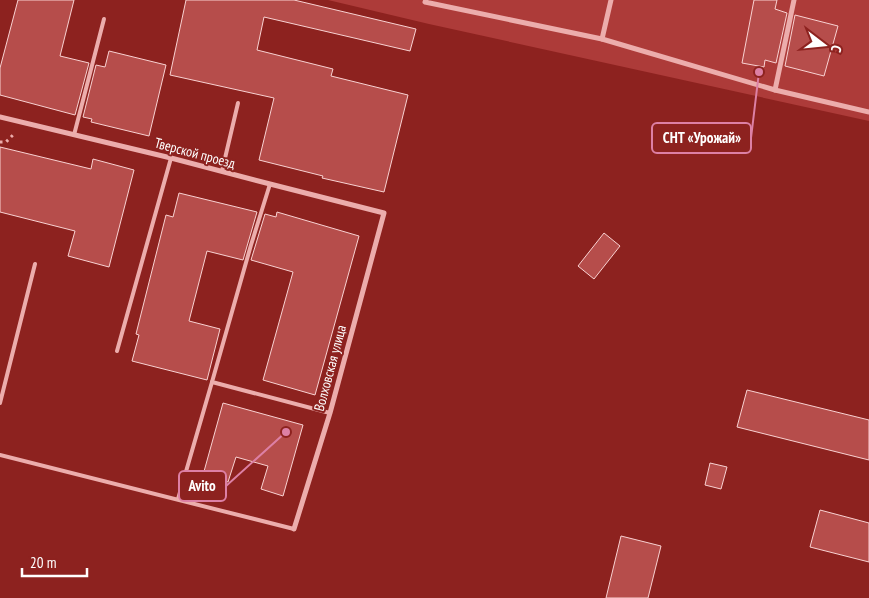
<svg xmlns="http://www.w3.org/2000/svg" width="869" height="598" font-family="'PT Sans Narrow',sans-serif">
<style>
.green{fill:#ad3b39}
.building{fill:#b64d4b;stroke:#f9d2d2}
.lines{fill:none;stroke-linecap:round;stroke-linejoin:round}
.path{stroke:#ecadac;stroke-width:3;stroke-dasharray:2.5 4;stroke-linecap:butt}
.service{stroke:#ecadac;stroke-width:4}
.minor{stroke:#ecadac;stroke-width:5}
.labels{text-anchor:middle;stroke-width:4;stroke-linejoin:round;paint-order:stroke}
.street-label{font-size:14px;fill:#fff;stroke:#8d221f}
.leader{fill:none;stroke:#dd80a5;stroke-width:2}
.callout-dot{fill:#dd80a5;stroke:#8d221f;stroke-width:2}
.callout{fill:#8d221f;stroke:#dd80a5;stroke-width:2}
.callout-label{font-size:15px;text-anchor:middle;font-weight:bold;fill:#fff}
</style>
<rect width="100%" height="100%" fill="#8d221f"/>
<path class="green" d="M328 0H869V121L429 24Z"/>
<g class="building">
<path d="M18 0H74L60 56 89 63 75 115 0 95V68Z"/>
<path d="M186 0H294L416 29 410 51 264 17 257 50 333 69 331 76 408 95 384 192 322 178 323 176 259 160 274 98 170 75Z"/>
<path d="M754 0H777L775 9 787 13 776 63 765 60 764 67 742 63Z"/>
<path d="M795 15 838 26 824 76 785 66Z"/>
<path d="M109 51 166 65 149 136 91 122 92 119 83 117 96 65 105 67Z"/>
<path d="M0 147 91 169 93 159 134 170 109 267 68 256 75 231 0 212Z"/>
<path d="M179 193 257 212 243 260 207 251 189 321 220 329 207 380 132 361 139 335 136 334 166 215 173 217Z"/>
<path d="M277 212 359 236 315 395 263 380 293 272 251 260 265 214 276 217Z"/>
<path d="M604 233 620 246 594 279 578 266Z"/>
<path d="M747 390 869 420V460L737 427Z"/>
<path d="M223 403 303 425 283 496 261 489 268 466 236 457 228 482 203 475Z"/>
<path d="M710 463 727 467 721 489 705 485Z"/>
<path d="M820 510 869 523V562L810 547Z"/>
<path d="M621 536 661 546 648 598H606Z"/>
</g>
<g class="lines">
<path class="path" d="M0 142H6L15 133"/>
<g class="service">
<path d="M74 135 104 19"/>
<path d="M222 171 238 103"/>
<path d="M270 184 251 245 212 382 330 413"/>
<path d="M117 351 171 158"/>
<path d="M0 403 35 264"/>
<path d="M0 455 294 529"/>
<path d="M178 499 212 382"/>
</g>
<g class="minor">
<path d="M426 0 425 2 602 39 775 90 869 112"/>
<path d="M602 39 611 0"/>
<path d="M775 90 794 0"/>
<path d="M0 117 171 158 270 184 384 213 330 413 294 529"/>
</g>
</g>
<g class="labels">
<g class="street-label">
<text transform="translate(195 153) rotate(15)" y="5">Тверской проезд</text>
<text transform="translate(330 368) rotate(-75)" y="5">Волховская улица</text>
</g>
</g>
<path class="leader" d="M759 72L751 138M286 432L226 486"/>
<g class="callout-dot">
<circle cx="759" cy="72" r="5"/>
<circle cx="286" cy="432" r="5"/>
</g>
<g class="callout">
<rect x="652" y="123" width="99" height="30" rx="5"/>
<rect x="179" y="471" width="47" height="30" rx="5"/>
</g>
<g class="callout-label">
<text x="702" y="143">СНТ «Урожай»</text>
<text x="202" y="491">Avito</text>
</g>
<g transform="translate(824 45) rotate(106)" stroke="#8d221f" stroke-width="4" paint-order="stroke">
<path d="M0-4L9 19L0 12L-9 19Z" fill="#ffffff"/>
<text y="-8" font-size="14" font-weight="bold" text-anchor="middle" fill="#ffffff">С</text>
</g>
<path d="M22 568v8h65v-8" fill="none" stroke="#ffffff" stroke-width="2.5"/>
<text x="30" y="568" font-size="15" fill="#ffffff" stroke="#8d221f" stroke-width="4" paint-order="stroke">20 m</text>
</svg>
